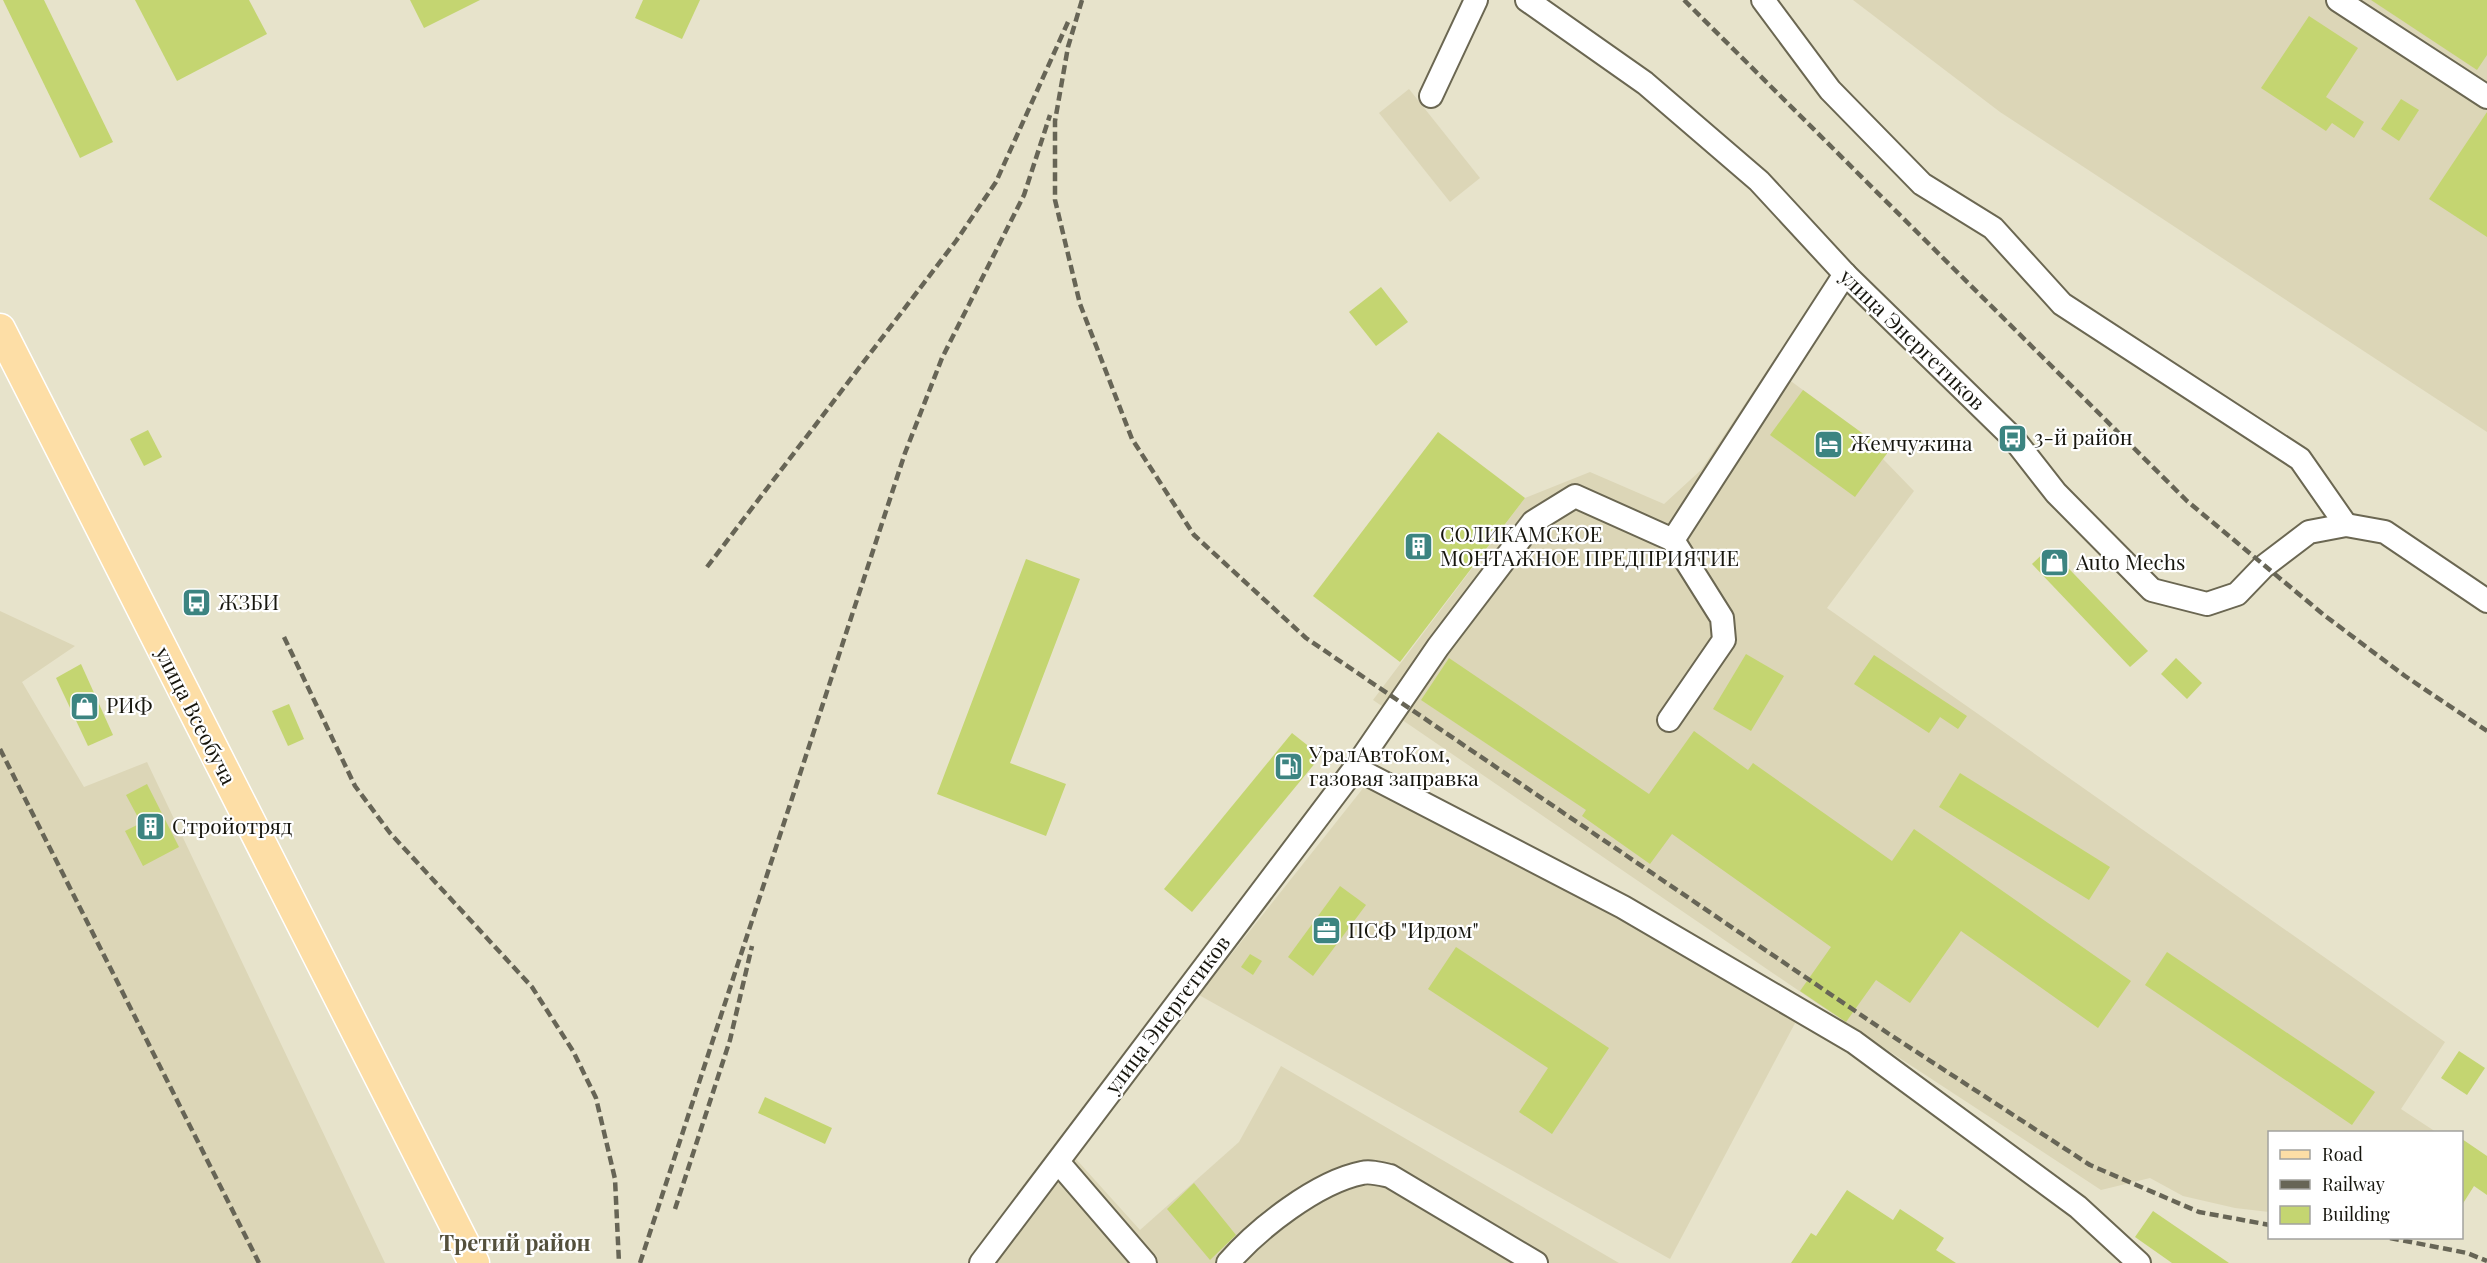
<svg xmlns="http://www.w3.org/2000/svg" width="2487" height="1263" font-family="'Playfair Display',serif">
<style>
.built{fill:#dcd6b7}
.building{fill:#c4d571}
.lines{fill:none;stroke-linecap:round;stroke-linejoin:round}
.minor-casing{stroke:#6b6752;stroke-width:26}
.major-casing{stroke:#fff;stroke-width:33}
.minor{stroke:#fff;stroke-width:22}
.major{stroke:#fddea6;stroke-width:30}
.rail{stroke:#676556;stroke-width:4.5;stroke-dasharray:9 4.5;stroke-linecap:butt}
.labels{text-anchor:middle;stroke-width:4.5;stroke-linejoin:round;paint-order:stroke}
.street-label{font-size:21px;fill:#17160e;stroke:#fff}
.poi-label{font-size:21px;fill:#17160e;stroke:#fff;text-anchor:start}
.neighbourhood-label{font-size:22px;font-weight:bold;fill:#54503c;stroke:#fff}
</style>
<rect width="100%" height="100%" fill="#e7e3cb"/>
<g class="built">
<path d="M1853 0H2487V432L2000 112Z"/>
<path d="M1409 89 1480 178 1450 202 1379 113Z"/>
<path d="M1770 366 1888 452 1883 459 1914 491 1827 608 2445 1042 2401 1109 2436 1132H2270L2269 1212 2235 1208 2183 1196 2150 1178 2101 1190 1846 1023 1373 700 1525 498 1590 472 1664 504 1701 470Z"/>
<path d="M0 611 75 646 22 682 84 787 147 762 385 1263H0Z"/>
<path d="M1368 782 1802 1010 1670 1259 1199 995Z"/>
<path d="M1281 1066 1619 1263H993L1075 1158 1140 1230 1239 1142Z"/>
</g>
<g class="building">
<path d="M3 0H44L113 142 80 158Z"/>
<path d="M135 0H249L267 34 177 81Z"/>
<path d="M410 0H480L424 28Z"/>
<path d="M643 0H700L682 39 635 18Z"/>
<path d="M2371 0H2487V55L2477 70Z"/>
<path d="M2309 16 2358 48 2326 97 2364 122 2354 138 2332 123 2326 131 2261 88Z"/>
<path d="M2401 99 2419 110 2399 141 2381 129Z"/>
<path d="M2487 112V237L2429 199Z"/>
<path d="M1381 287 1408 322 1376 346 1349 312Z"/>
<path d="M1803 390 1888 452 1855 497 1770 435Z"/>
<path d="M148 430 162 457 144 466 130 439Z"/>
<path d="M1438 432 1525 498 1400 662 1313 596Z"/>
<path d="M2049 548 2148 651 2130 667 2032 564Z"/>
<path d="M1026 559 1080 579 1010 763 1066 784 1046 836 937 794Z"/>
<path d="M1746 654 1784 676 1751 731 1713 709Z"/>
<path d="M1874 655 1967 716 1958 729 1940 717 1929 733 1854 684Z"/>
<path d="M1449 658 1649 794 1694 731 1748 770 1753 763 1892 861 1914 829 2131 981 2098 1028 1961 931 1910 1003 1876 980 1846 1022 1800 991 1831 947 1672 834 1650 864 1582 816 1586 810 1421 700Z"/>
<path d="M2176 658 2202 683 2187 699 2161 674Z"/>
<path d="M81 664 113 735 88 746 56 678Z"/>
<path d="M289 704 304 739 288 746 272 711Z"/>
<path d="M1292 733 1321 756 1192 912 1164 889Z"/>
<path d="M1960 773 2110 867 2089 900 1939 807Z"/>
<path d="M147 784 179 847 143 866 125 831 141 823 126 795Z"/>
<path d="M1340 886 1366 905 1313 976 1288 957Z"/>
<path d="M1456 947 1609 1048 1552 1134 1519 1112 1548 1068 1428 989Z"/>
<path d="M2167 952 2375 1092 2352 1125 2145 985Z"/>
<path d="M1250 954 1262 961 1253 975 1241 967Z"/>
<path d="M2459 1051 2485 1068 2467 1095 2441 1078Z"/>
<path d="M765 1097 832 1128 825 1144 758 1113Z"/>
<path d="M2462 1139 2487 1156V1195L2474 1186 2462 1205Z"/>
<path d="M1194 1183 1236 1235 1210 1260 1167 1209Z"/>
<path d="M1847 1190 1893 1220 1900 1209 1944 1238 1936 1250 1956 1263H1791L1811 1233 1816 1236Z"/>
<path d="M2153 1211 2229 1263H2172L2135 1237Z"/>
</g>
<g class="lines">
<defs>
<g id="minor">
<path d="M1527 0 1645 83 1759 181 1845 274 2013 438 2056 493 2152 590 2207 604 2237 594 2263 567 2309 532 2346 525 2385 532 2487 601"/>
<path d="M1763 0 1830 90 1922 184 1993 228 2062 304 2300 459 2346 525"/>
<path d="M2338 0 2487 97"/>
<path d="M1431 96 1476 0"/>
<path d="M1669 720 1724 640 1722 618 1673 540 1845 274"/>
<path d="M1355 768 1623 907 1854 1042 2078 1207 2139 1263"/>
<path d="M1058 1162 1145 1263"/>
<path d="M981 1263 1355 768 1438 647 1533 522 1575 496 1673 540"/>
<path d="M1228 1263C1257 1229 1317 1182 1362 1173 1370 1171 1381 1174 1390 1176L1536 1263"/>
</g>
<path id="major" d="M0 329 474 1263"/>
</defs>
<use href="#minor" class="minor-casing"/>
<use href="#major" class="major-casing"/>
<use href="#minor" class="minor"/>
<use href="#major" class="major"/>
<g class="rail">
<path d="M1082 0 1068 47 1055 121V200L1080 304 1132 439 1194 535 1306 638 1889 1034 2090 1165 2199 1212 2270 1225"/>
<path d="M1684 0 2187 501 2324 615 2405 676 2487 731"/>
<path d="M707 567 956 241 996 182 1068 22"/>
<path d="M284 637 355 786 390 833 532 987 573 1051 596 1098 615 1179 619 1263"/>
<path d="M0 749 259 1263"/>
<path d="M675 1209 730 1040 752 946"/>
<path d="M2390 1238 2467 1253 2487 1261"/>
<path d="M640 1263 905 453 942 358 1024 195 1050 115"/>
</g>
</g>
<defs>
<symbol id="bus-square" viewBox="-11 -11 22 22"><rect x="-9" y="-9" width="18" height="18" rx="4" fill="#3c8481" stroke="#fff"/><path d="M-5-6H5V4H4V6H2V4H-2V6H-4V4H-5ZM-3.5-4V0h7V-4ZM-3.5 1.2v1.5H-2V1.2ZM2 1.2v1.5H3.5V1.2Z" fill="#fff"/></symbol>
<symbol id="hotel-square" viewBox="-11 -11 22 22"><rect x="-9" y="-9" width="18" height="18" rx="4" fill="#3c8481" stroke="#fff"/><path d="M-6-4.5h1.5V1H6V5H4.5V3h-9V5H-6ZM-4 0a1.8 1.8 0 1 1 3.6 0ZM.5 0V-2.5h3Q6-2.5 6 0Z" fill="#fff"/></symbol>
<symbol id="building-square" viewBox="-11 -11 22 22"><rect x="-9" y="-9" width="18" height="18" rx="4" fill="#3c8481" stroke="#fff"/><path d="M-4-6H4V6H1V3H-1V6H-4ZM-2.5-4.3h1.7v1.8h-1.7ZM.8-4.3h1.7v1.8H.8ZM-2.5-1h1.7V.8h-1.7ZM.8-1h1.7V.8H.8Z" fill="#fff"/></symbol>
<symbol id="shop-square" viewBox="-11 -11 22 22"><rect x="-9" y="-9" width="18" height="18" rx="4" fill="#3c8481" stroke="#fff"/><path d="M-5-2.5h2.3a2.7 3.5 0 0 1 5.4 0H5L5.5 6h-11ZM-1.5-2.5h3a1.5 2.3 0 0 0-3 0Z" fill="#fff"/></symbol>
<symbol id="fuel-square" viewBox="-11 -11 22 22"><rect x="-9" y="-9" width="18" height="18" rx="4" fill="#3c8481" stroke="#fff"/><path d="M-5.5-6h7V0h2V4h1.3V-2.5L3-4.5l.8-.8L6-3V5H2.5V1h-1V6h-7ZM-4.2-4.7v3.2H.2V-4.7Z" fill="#fff"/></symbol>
<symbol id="office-square" viewBox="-11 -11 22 22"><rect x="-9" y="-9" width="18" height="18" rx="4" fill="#3c8481" stroke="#fff"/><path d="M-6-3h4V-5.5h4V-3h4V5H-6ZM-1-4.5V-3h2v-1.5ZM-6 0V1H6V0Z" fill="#fff"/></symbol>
</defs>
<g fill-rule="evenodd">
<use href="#bus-square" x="1996" y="422" width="33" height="33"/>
<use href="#hotel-square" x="1812" y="428" width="33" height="33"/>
<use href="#building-square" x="1402" y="530" width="33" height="33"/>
<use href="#shop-square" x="2038" y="546" width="33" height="33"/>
<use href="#bus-square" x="180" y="586" width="33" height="33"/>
<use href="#shop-square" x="68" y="690" width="33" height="33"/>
<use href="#fuel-square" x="1272" y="750" width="33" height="33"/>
<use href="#building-square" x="134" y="810" width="33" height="33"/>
<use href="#office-square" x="1310" y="914" width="33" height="33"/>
</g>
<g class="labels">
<g class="street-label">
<text transform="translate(1912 340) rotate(44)" y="7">улица Энергетиков</text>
<text transform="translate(195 716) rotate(63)" y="7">улица Всеобуча</text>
<text transform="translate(1168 1015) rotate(-53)" y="7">улица Энергетиков</text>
</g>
<g class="poi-label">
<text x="2034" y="445">3-й район</text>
<text x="1850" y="451">Жемчужина</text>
<text x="1440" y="542">СОЛИКАМСКОЕ<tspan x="1440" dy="24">МОНТАЖНОЕ ПРЕДПРИЯТИЕ</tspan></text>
<text x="2076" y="570">Auto Mechs</text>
<text x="218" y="610">ЖЗБИ</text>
<text x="106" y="713">РИФ</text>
<text x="1309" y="762">УралАвтоКом,<tspan x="1309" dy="24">газовая заправка</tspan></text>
<text x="172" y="834">Стройотряд</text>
<text x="1348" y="938">ПСФ "Ирдом"</text>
</g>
<g class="neighbourhood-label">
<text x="515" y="1251">Третий район</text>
</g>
</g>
<rect x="2268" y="1131" width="195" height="108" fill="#ffffff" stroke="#a2a29f" stroke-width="1.5"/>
<rect x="2280" y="1150" width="30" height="9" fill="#fddea6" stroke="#a2a29f" stroke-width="1.5"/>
<text x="2322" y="1161" font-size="18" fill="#17160e">Road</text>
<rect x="2280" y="1180" width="30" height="9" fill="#676556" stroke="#a2a29f" stroke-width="1.5"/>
<text x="2322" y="1191" font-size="18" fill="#17160e">Railway</text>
<rect x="2280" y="1206" width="30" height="18" fill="#c4d571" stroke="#a2a29f" stroke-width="1.5"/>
<text x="2322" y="1221" font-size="18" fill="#17160e">Building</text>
</svg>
